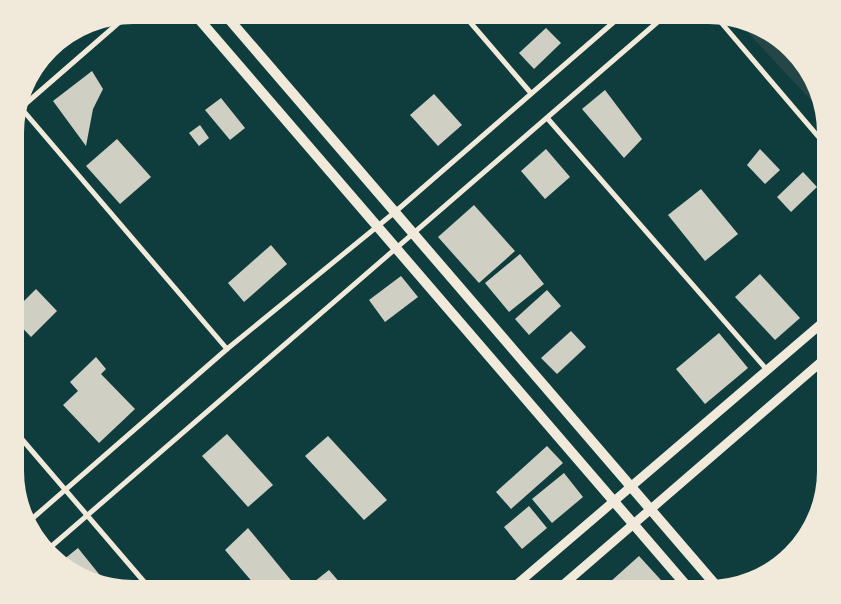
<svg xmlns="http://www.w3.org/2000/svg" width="841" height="604" font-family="'Space Grotesk',sans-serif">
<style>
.green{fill:#244646}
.building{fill:#cfcfc3}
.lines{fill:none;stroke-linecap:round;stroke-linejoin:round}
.minor{stroke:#f1e9da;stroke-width:5}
.tertiary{stroke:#f1e9da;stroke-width:9}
.secondary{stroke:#f1e9da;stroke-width:10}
.rim{fill:none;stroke:#f1e9da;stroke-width:6}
</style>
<rect width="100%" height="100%" fill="#0f3d3e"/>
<path class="green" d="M737 21 781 38 816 80 825 115Z"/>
<g class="building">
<path d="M546 28 561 43 534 69 519 53Z"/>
<path d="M92 71 103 89 93 109 86 146 53 101Z"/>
<path d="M605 90 642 139 624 158 582 109Z"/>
<path d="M434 94 462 125 438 146 410 115Z"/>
<path d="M221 98 245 128 230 140 205 110Z"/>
<path d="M200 125 209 138 199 146 189 133Z"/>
<path d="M117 139 151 177 120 204 86 166Z"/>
<path d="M546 149 570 177 545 199 521 171Z"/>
<path d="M760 149 780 170 765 184 747 165Z"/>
<path d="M803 172 817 187 791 212 777 197Z"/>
<path d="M701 189 738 234 705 261 668 215Z"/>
<path d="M474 205 515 251 479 283 438 237Z"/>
<path d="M271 245 287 264 244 302 228 283Z"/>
<path d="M520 254 544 284 509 312 485 283Z"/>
<path d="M760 274 800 318 775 340 735 297Z"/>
<path d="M401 276 418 297 385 322 369 300Z"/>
<path d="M36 289 57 311 31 337 14 319V311Z"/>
<path d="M547 290 561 306 529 335 515 319Z"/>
<path d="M571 331 586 347 557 374 541 358Z"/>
<path d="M719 333 748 368 705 404 676 369Z"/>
<path d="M96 357 106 369 101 374 135 409 99 443 63 405 78 391 70 382Z"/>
<path d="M227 434 273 485 248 507 202 456Z"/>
<path d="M328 436 387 500 364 520 305 456Z"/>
<path d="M547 446 563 463 511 509 496 492Z"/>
<path d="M564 473 583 497 552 523 532 499Z"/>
<path d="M529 506 547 528 522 549 504 527Z"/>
<path d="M248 528 294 584 286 591H260L225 550Z"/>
<path d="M78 548 107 584 58 564Z"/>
<path d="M639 556 671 591H600Z"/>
<path d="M329 570 347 591H306L305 589Z"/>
</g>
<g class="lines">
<g class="minor">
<path d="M713 13 828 148"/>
<path d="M464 15 530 92"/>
<path d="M21 108 227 349"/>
<path d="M15 113 123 19"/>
<path d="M548 119 767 370"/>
<path d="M14 430 152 591"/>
<path d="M26 524 227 349 395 212 623 14"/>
<path d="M46 551 668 13"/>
</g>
<g class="tertiary">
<path d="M509 591 828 318"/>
<path d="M556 591 828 356"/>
</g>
<g class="secondary">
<path d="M198 18 691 591"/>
<path d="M228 18 719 589"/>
</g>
</g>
<path d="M0 0H841V604H0ZM133 21H708A112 112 0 0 1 820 133V471A112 112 0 0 1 708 583H133A112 112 0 0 1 21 471V133A112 112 0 0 1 133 21Z" fill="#f1e9da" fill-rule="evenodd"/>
<path class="rim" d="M133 21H708A112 112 0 0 1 820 133V471A112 112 0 0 1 708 583H133A112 112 0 0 1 21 471V133A112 112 0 0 1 133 21Z"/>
</svg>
